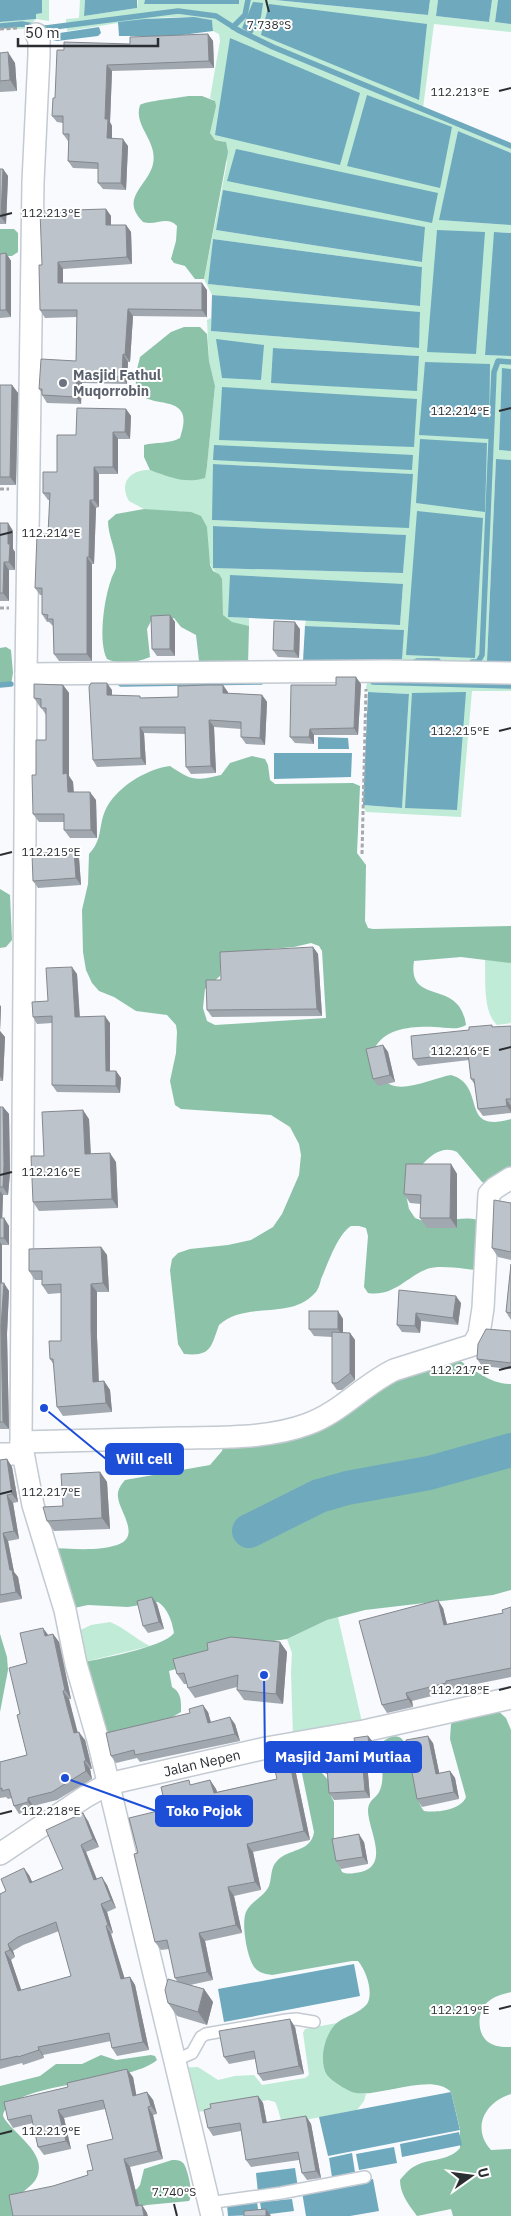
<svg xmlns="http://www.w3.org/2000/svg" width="511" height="2216" font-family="'IBM Plex Sans',sans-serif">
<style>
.green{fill:#c0ebd6;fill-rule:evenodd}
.forest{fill:#8bc2a8;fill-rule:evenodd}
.water{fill:#6ea9be}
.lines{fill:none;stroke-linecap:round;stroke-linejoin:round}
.stream{stroke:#6ea9be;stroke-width:5.5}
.river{stroke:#6ea9be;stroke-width:34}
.service-casing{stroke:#c3cad1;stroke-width:14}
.minor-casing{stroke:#c3cad1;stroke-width:24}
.path{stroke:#a6a8ac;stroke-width:3;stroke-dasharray:4 2.5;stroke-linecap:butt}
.service{stroke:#fff;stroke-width:11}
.minor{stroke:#fff;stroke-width:21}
.wall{fill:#a2a8af;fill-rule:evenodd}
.shaded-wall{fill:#84888e}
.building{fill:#bcc3cb;stroke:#84888e;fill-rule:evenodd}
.ticks{fill:none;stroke:#2b2e31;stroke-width:2}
.worship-dot{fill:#6b7280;stroke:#fff;stroke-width:2}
.labels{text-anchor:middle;stroke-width:4;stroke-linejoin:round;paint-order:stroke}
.worship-label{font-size:14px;font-weight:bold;fill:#5b616d;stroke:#fff;text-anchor:start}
.street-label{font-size:14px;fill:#2b2e31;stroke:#fff}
.ticks-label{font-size:12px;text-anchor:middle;fill:#2b2e31;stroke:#fff;stroke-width:4;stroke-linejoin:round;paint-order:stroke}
.leader{fill:none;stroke:#1d4ed8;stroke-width:2}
.callout-dot{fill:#1d4ed8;stroke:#fff;stroke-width:2}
.callout{fill:#1d4ed8;stroke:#1d4ed8;stroke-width:2}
.callout-label{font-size:15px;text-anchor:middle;font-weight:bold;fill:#fff}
</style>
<rect width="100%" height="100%" fill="#f8fafe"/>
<g class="green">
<path d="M42 0H49V21L36 19 26 29H0V22L36 19V13H42Z"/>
<path d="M80 0H85L84 16 137 8 138 0H145L144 4H239V0H275L428 15 430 0H438L436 16 489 22 492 0H498L495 22 511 24V32L434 24 423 108 511 147V153L458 131 440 220 511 225V233L495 232 485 355 511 356V369H502L499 450 511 451V460H496L487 661 511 662V691H472L461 817 366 812 363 805 402 808 409 694 368 692 366 688 368 676 303 661 403 630 305 626 306 620 400 625 403 584 228 617 249 618V626L232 623 223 615 219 574C204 567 208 541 207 527L180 511 168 512 144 509 129 501C119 484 129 470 149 470 156 470 161 476 168 475 181 473 194 469 207 466L215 386 209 361 207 320 211 318V331L418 348 420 313 212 295 204 279 227 163 224 141 215 140 210 133 215 101 210 98 220 41 219 34 213 31 212 20C163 11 115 25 67 31L66 19 79 18ZM223 191 424 227 422 262 216 230ZM213 239 422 267 420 306 209 284ZM274 348 419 356 417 390 272 383ZM213 464 412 474 409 527 213 520ZM213 526 405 535 403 573 214 568Z"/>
<path d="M485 959 511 963V1023L497 1025C482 1011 486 978 485 959Z"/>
<path d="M338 1617 364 1731 293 1737 291 1672 292 1653 287 1639 327 1620Z"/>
<path d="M110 1622C125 1628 136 1639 150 1646L76 1664 70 1635 91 1625Z"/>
<path d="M337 2023C312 2055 325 2091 366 2094L364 2101 357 2110 284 2124C279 2118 279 2109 275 2102L268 2100 187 2114 176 2068 198 2067 218 2080 235 2076 254 2075 262 2085 305 2078 309 2075 303 2033 305 2029Z"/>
</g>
<g class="forest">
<path d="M188 96H202L215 101 216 106 210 133 215 140 226 142 228 152 204 279H195L185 266 174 263 171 259 176 241 177 226C167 215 156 226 143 222 119 198 148 186 153 164 158 141 133 126 140 105 146 101 178 98 188 96Z"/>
<path d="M0 229H14L18 233V252L12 256H0Z"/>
<path d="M184 327H200L207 334 209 361 215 386 207 466 205 478C185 484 169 477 150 470L144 457V445C156 442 169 444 180 438 199 385 139 416 136 384 135 375 138 366 140 357L171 332Z"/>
<path d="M144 509 191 512 201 516 207 527 210 565 213 571 219 574 222 579 223 615 232 622 249 626 248 665 203 664 199 661 196 635 181 627 174 618 151 621 147 629 150 657C137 663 120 665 107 659 98 642 104 599 111 580 112 575 116 571 116 566 117 550 108 537 108 521L116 514Z"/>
<path d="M6 647 11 650 13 673 11 684 0 685V648Z"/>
<path d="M252 756 265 759 268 765 270 780 275 784 353 783 360 786 357 853 366 865 365 921 368 928 373 929 511 926V963L461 957 414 961C407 1007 460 977 466 1025 457 1031 445 1027 435 1027 413 1026 385 1028 375 1048 378 1058 379 1071 384 1079 396 1097 433 1078 451 1075 488 1086 458 1134 511 1119V1178L495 1188 482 1182 457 1152C434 1141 415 1173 405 1190L409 1209 415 1218C439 1228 456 1214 478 1220L485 1271C470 1270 441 1264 427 1269 406 1277 394 1297 368 1293L364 1287 368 1236 366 1228 359 1226H351C337 1235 328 1264 321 1279 320 1284 318 1290 315 1293 290 1321 246 1300 219 1325 211 1346 212 1357 184 1354L178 1344 170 1270 172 1259 178 1253 190 1249 228 1245 251 1240 273 1227 282 1214 299 1175 301 1155 299 1144 290 1127 271 1115 181 1109 175 1105 170 1081 176 1053 177 1032 176 1025 167 1015 136 1011 114 997 99 991 92 983 86 970 83 952 82 910 88 884 89 854C103 839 98 828 105 811 115 788 146 769 170 766 192 781 195 781 221 775L230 763ZM311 943 319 946 322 951 326 1018 215 1025 207 1021 203 1008 205 989 220 976V958L222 953 294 947Z"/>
<path d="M0 889 10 895 12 940 6 947 0 948Z"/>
<path d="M453 1356C470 1367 491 1385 511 1384V1590L493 1595 365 1610 327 1620 287 1639 267 1642 169 1671 172 1687C182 1693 181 1702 181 1712L164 1722 98 1740 76 1664C97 1659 163 1648 174 1633 172 1621 168 1609 158 1602L128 1607 88 1605 65 1610 46 1548C68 1548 96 1552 117 1545 142 1537 119 1511 118 1497 117 1490 121 1485 125 1480L210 1465 222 1451 226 1437 283 1432 367 1389Z"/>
<path d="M0 1634 7 1657 8 1670 0 1712Z"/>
<path d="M497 1710 506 1718 511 1730V1992C504 1994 495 1996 489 2001 477 2009 476 2033 488 2042 495 2047 503 2047 511 2047V2094C485 2102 471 2128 491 2150L511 2149V2216H453L451 2209 417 2216C409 2205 400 2194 400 2180 404 2175 409 2169 415 2166 429 2158 448 2162 460 2148V2129L451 2092C433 2072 380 2097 356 2093 350 2092 344 2088 339 2085 335 2082 330 2079 327 2075 318 2060 325 2032 338 2022 346 2016 360 2013 367 2004 374 1993 366 1970 358 1961H352L272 1975C266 1974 259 1973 255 1968 247 1959 241 1923 246 1912 251 1901 264 1897 269 1886 272 1878 270 1868 277 1861 288 1848 311 1853 314 1832L299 1759 300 1753 315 1750 319 1756 322 1773 329 1781 331 1796 334 1802V1852L342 1872C348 1875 354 1873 361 1872 391 1864 367 1828 368 1809 369 1799 377 1798 380 1790 386 1775 379 1759 381 1743 385 1740 392 1734 399 1737 413 1742 412 1798 424 1811 437 1813 461 1810 466 1797L450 1739 451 1724 454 1721Z"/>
<path d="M101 2055 116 2060 151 2055 155 2056 157 2060C129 2085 8 2081 3 2116 12 2134 48 2152 37 2177 33 2186 23 2190 19 2197 16 2202 15 2210 14 2216H0V2086L40 2076 56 2064H82Z"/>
<path d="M172 2160C177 2160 181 2160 184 2164 188 2171 194 2195 189 2201L147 2205 100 2216H47L137 2189 140 2185 144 2169Z"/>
</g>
<g class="water">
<path d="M0 0H42V13L36 14V19L0 22Z"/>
<path d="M85 0H137V8L84 16Z"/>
<path d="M145 0H239V4H144Z"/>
<path d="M275 0H430L428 15Z"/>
<path d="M438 0H492L489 22 436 16Z"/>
<path d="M498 0H511V24L495 22Z"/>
<path d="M253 2 263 3 261 17 252 34 242 28Z"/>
<path d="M269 4 427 24 419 100 261 35Z"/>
<path d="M194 17 212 20 213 31 174 36H119L118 22 144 19Z"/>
<path d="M99 27 101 33 98 36 57 41 53 40 52 36 53 34Z"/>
<path d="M230 38 360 93 340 165 215 135Z"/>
<path d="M367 95 452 127 440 188 347 166Z"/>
<path d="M458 131 511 153V225L439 220Z"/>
<path d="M236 149 438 193 432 223 227 181Z"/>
<path d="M223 190 425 227 422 262 216 230Z"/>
<path d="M437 230 485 232 476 354 427 352Z"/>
<path d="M494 232 511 233V356L485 355Z"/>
<path d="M213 239 422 267 420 306 208 284Z"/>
<path d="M212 295 420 312 419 348 211 331Z"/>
<path d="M216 339 264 345 261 380 222 378Z"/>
<path d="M273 348 419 356 417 391 271 383Z"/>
<path d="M425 362 490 364 489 439 419 435Z"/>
<path d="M502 368 511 369V451L499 450Z"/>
<path d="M222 387 417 399 414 447 219 440Z"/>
<path d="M420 439 487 443 485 512 416 503Z"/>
<path d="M214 445 413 455 412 470 213 460Z"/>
<path d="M496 459 511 460V662L487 661Z"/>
<path d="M213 464 413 474 409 528 212 520Z"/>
<path d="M417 511 483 518 475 658 406 655Z"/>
<path d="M213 526 406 535 403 573 213 568Z"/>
<path d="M230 575 403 584 400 625 228 617Z"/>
<path d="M305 626 404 630 402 659 303 661Z"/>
<path d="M368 692 409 694 402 808 363 805Z"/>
<path d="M466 692 457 810 405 808 412 693Z"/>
<path d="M318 737 348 738 349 749H318Z"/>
<path d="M274 753H352L351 777 274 779Z"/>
<path d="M354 1964 360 1996 224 2022 218 1989Z"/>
<path d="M451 2092 460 2130 328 2156 319 2117Z"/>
<path d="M459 2132 462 2145 402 2157 400 2144Z"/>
<path d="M394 2147 397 2163 359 2170 356 2154Z"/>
<path d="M352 2153 355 2172 332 2177 329 2158Z"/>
<path d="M295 2168 298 2188 258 2193 256 2173Z"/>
<path d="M373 2179 379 2211 350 2216H306L302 2192Z"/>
<path d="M292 2199 294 2211 262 2215 260 2202Z"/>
<path d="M257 2202 259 2215 228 2216 227 2205Z"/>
</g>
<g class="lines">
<g class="stream">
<path d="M0 26 22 24 46 28 178 11 216 16 238 30 273 47 511 146"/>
<path d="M233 27 245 15 248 0"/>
<path d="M472 662H478L482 655 494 372 498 361 511 362"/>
<path d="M412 663 417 661H438"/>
<path d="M373 682 511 686"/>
<path d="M121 684 261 682"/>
<path d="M0 685 11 684"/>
</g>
<path class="river" d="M249 1531 319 1496 347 1488 429 1473 511 1450"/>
<defs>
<g id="service">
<path d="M174 2061 192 2053 201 2037 206 2034 286 2020 296 2019 314 2022"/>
<path d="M208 2203 281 2193 365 2177"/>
</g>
<g id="minor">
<path d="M36 34 39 40V55L33 182 26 674 21 1442 33 1505 65 1610 76 1664 98 1740 212 2216"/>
<path d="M26 674 387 671 511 673"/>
<path d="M21 1442C74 1441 127 1439 180 1438 222 1437 268 1439 308 1424 341 1412 363 1385 394 1370L473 1345 479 1334 483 1308 489 1194 495 1188 511 1178"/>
<path d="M0 1454H22"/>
<path d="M0 1854 85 1797 108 1784 266 1748 364 1731 511 1698"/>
</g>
</defs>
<use href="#service" class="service-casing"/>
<use href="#minor" class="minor-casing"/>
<g class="path">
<path d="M0 29 19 28"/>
<path d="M0 489H9"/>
<path d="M0 608H9"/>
<path d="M362 854 366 689"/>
</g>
<use href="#service" class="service"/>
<use href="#minor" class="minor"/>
</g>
<g class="wall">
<path d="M208 34 213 41 214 68 112 71 110 122 112 126V138L128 146 126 190 103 189 98 183V169L73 168 68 161V141L63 134V123L57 122 52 116 64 50 130 44Z"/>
<path d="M0 53 15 63 17 91 0 92Z"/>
<path d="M0 169H3L8 176 6 224H0Z"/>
<path d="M106 209 111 216V225H126L131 232 132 264 63 269V283L207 290V317L133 316 130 362H128L127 384 82 383 81 404 47 403 42 395V393L39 389 76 361 77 317 45 318 40 310 42 265Z"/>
<path d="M6 253 11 261V317L0 318V254Z"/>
<path d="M0 385H12L18 393 16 485H0Z"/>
<path d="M126 409 131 416 130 439H118V474H99V507L96 508 94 564H92V661H59L54 654 53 626 49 622H47L42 614V595H40L35 588 48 534 50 500H48L43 493 57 472 76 435Z"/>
<path d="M0 523H8L13 531V549L15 552V570H9V601H0Z"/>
<path d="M170 615 175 622V656H157L152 649Z"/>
<path d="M300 629 299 658 278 657 273 650Z"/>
<path d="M361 684 358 735H314V744L295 743 290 737 336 685Z"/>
<path d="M63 685 69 693V776L73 782 74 792 96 800 97 838H70L64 830V822H39L33 814 36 775 46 740V715L41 707H40L34 698Z"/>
<path d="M112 690V695L141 698 178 697 228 692V693L262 695 267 702 265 745 246 744 241 737V729L214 727 216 773 191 774 186 767 185 734 144 733 146 765 97 767 93 760Z"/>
<path d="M74 850 79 858 81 885 38 888 33 881Z"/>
<path d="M313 947 318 954 322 1016 212 1017 207 1010 221 980Z"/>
<path d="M77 974 80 1017 110 1023V1071H116L121 1078 120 1093 57 1092 52 1085V1023L37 1024 33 1017Z"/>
<path d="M0 1005 1 1007 0 1031 5 1037 3 1081H0Z"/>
<path d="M511 1026V1113L483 1116 478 1109 475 1085 471 1079 469 1060 418 1066 413 1059 493 1027Z"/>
<path d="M383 1045 388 1052 395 1082 378 1086 373 1079Z"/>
<path d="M0 1107H3L9 1114 10 1173 8 1195H3L2 1218H4L9 1226V1245H2V1283L9 1291 7 1334 9 1429H0Z"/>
<path d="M89 1119 91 1154 116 1162 118 1208 39 1211 33 1202 44 1156Z"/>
<path d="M451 1164 457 1174V1228H427L420 1218 421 1204 410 1203 404 1194Z"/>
<path d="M511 1203V1260L498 1257 492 1248Z"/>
<path d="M101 1247 107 1255 109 1292H97V1337L99 1382 104 1381 110 1390 112 1412 63 1416 57 1407 54 1365 50 1359 61 1341V1293L48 1294 42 1285V1280H35L29 1271Z"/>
<path d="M511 1264V1320L506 1312Z"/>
<path d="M399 1290 461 1303 458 1325 421 1321 420 1333 402 1332 397 1325Z"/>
<path d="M338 1311 343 1319V1333H350L355 1340V1380L342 1390H337L332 1383V1337L314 1336 309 1329Z"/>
<path d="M511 1331V1369L482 1366 477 1359Z"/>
<path d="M7 1459 12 1467 18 1502 13 1503 19 1539 8 1541 14 1572 18 1577 22 1599 0 1603V1460Z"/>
<path d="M100 1472 107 1482 110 1529 54 1531 47 1521Z"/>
<path d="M157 1604 164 1629 148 1633 143 1626Z"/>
<path d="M511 1607V1677L451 1689 452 1691 412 1701 413 1707 387 1713 382 1705 443 1608 447 1624 503 1613Z"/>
<path d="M53 1634 59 1642 71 1699H69L77 1733 85 1740 92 1769H90L92 1779 57 1800 33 1806 34 1810 19 1814 14 1806 12 1798 8 1799 6 1797 0 1798V1762L27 1755 20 1714 27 1663 48 1635Z"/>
<path d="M280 1642 287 1652 283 1704 244 1700 237 1690V1687L195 1698 188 1688 187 1684H184L177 1674Z"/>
<path d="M208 1712 211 1722 235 1724 240 1741 140 1762 137 1758 116 1763 111 1756Z"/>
<path d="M368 1736 373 1742 375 1762H367L370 1798 334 1800 329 1793 327 1774H326L321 1767Z"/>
<path d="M433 1743 439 1773 450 1771 455 1778 459 1799 422 1807 417 1799Z"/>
<path d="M293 1759 310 1840 253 1852 261 1890 234 1896 242 1933 205 1941 213 1980 190 1985 204 1989 213 2002 207 2025 177 2016 168 2003 177 1981 175 1978 169 1949 161 1950 155 1942 138 1853 166 1809 192 1785 210 1780 216 1789 217 1792 277 1779Z"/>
<path d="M88 1821 99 1847 86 1852 97 1879 107 1885 116 1908 107 1912 113 1933 111 1934 124 1978 130 1977 135 1985 149 2050 117 2056 112 2048 111 2041 43 2055 44 2058 23 2065 22 2063 0 2069V1894L6 1891 29 1875 32 1882 63 1869ZM59 1931 71 1976 21 1990 11 1960 15 1957 13 1951 23 1945Z"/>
<path d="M364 1842 368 1864 341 1869 336 1861Z"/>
<path d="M295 2027 304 2074 263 2081 258 2074 255 2059 229 2064 224 2057Z"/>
<path d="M133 2077 136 2095 147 2092 153 2100 157 2114 153 2115 163 2159 130 2167 139 2205H142L147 2213 53 2186 88 2175 93 2170 113 2139 105 2109 64 2118 71 2149 44 2155 38 2147 33 2123 13 2128 8 2120Z"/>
<path d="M258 2096 263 2103 267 2123 306 2116 311 2124 321 2178 307 2180 302 2173 299 2160 251 2167 246 2160 241 2131 213 2136 208 2128 211 2108Z"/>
</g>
<g class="shaded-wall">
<path d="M208 34 213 41 214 68 209 61Z"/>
<path d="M8 52 15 63 17 91 10 80Z"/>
<path d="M107 65 112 71 110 122 112 126V145L107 138 105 119Z"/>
<path d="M123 139 128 146 126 190 121 183Z"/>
<path d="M3 169 8 176 6 224 1 217Z"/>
<path d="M106 209 111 216V232L106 225Z"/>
<path d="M126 225 131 232 132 264 127 257Z"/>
<path d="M6 253 11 261V317L6 310Z"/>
<path d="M58 262 63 269V290L58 283Z"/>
<path d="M202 283 207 290V317L202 310Z"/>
<path d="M128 309 133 316 130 362 125 355Z"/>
<path d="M123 354 128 362 127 384 122 377Z"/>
<path d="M77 376 82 383 81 404 76 397Z"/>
<path d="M12 385 18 393 16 485 10 477Z"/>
<path d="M126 409 131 416 130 439 125 432Z"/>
<path d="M113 432 118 439V474L113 467Z"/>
<path d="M94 467 99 474V507L94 500Z"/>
<path d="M90 500 96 508 94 564 89 557Z"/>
<path d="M8 523 13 531V549L15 552V570L9 562 8 544Z"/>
<path d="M87 557 92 564V661L87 654Z"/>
<path d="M4 562 9 570V601L3 593Z"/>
<path d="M170 615 175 622V656L170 649Z"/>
<path d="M295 622 300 629 299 658 294 651Z"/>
<path d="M356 677 361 684 358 735 354 728Z"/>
<path d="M107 683 112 690V702L107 695Z"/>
<path d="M63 685 69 693V776L73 782 74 800 68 792 63 774Z"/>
<path d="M223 685 228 692V700L223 693Z"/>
<path d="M262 695 267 702 265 745 260 738Z"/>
<path d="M209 720 214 727 216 773 211 766Z"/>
<path d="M140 727 144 733 146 765 141 758Z"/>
<path d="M310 729 314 735V744L309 737Z"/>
<path d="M90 792 96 800 97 838 91 830Z"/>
<path d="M74 850 79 858 81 885 76 878Z"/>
<path d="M313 947 318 954 322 1016 317 1009Z"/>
<path d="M72 967 77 974 80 1024 75 1017Z"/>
<path d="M0 1005 1 1007 0 1031 5 1037 3 1081 0 1076Z"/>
<path d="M105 1016 110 1023V1078L106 1071Z"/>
<path d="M383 1045 388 1052 395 1082 390 1075Z"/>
<path d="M116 1071 121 1078 120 1093 116 1086Z"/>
<path d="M506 1099 511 1106V1112L507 1106Z"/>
<path d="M3 1107 9 1114 10 1173 8 1195 3 1187Z"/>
<path d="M83 1110 89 1119 91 1163 85 1154Z"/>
<path d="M110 1153 116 1162 118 1208 112 1199Z"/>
<path d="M451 1164 457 1174V1228L450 1218Z"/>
<path d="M0 1191 3 1195 2 1226 0 1223Z"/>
<path d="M4 1218 9 1226V1245L4 1238Z"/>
<path d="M0 1242 2 1245V1291L0 1288Z"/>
<path d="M101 1247 107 1255 109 1292 103 1283Z"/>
<path d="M4 1283 9 1291 7 1334 9 1429 3 1422 1 1326Z"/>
<path d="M91 1284 97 1292V1337L99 1391 93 1382 91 1329Z"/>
<path d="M456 1296 461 1303 458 1325 453 1318Z"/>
<path d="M338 1311 343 1319V1337L338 1329Z"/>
<path d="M416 1313 421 1321 420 1333 415 1326Z"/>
<path d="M350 1333 355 1340V1380L350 1373Z"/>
<path d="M104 1381 110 1390 112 1412 106 1403Z"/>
<path d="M7 1459 12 1467 18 1502 12 1494Z"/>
<path d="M100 1472 107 1482 110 1529 102 1518Z"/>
<path d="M7 1495 13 1503 19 1539 14 1531Z"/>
<path d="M3 1533 8 1541 14 1572 18 1577 22 1599 16 1592 10 1570Z"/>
<path d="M152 1597 157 1604 164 1629 159 1622Z"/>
<path d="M438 1600 443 1608 449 1633 444 1625Z"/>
<path d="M43 1628 49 1636H45Z"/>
<path d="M53 1634 59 1642 71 1699 65 1690Z"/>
<path d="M280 1642 287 1652 283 1704 276 1694Z"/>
<path d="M63 1691 69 1699 80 1741 74 1733Z"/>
<path d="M406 1693 412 1701 413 1707 408 1699Z"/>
<path d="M203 1705 208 1712 213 1731 208 1723Z"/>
<path d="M230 1717 235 1724 240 1741 235 1734Z"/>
<path d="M79 1732 85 1740 92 1769 86 1761Z"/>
<path d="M368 1736 373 1742 375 1762 370 1755Z"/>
<path d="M428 1736 433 1743 441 1781 436 1774Z"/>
<path d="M287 1750 293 1759 310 1840 304 1831Z"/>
<path d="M362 1756 367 1762 370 1798 365 1791Z"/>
<path d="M84 1761 90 1769 92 1779 86 1771Z"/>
<path d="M450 1771 455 1778 459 1799 454 1792Z"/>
<path d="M210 1780 216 1789 220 1801 214 1793Z"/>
<path d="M28 1798 33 1806 34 1810 28 1802Z"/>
<path d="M83 1813 88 1821 99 1847 93 1839Z"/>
<path d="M359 1834 364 1842 368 1864 363 1857Z"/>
<path d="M247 1844 253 1852 261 1890 255 1882Z"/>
<path d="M81 1845 86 1852 100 1888 94 1880Z"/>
<path d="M24 1868 29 1875 36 1890 30 1883Z"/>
<path d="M102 1877 107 1885 116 1908 111 1900Z"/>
<path d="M228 1887 234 1896 242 1933 236 1925Z"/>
<path d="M101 1904 107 1912 113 1933 108 1925Z"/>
<path d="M106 1926 111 1934 127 1986 121 1979Z"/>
<path d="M199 1933 205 1941 213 1980 207 1972Z"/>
<path d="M8 1944 13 1951 15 1957 10 1950Z"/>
<path d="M5 1952 11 1960 24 1998 18 1991Z"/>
<path d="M130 1977 135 1985 149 2050 143 2042Z"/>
<path d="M204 1989 213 2002 207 2025 198 2012Z"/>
<path d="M290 2019 295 2027 304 2074 299 2066Z"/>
<path d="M38 2047 43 2055 44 2058 39 2050Z"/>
<path d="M127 2069 133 2077 138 2104 133 2096Z"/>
<path d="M147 2092 153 2100 157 2114 151 2106Z"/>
<path d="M258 2096 263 2103 268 2130 263 2123Z"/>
<path d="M148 2107 153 2115 163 2159 158 2151Z"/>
<path d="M58 2110 64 2118 71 2149 66 2141Z"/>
<path d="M306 2116 311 2124 321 2178 316 2171Z"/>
<path d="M124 2159 130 2167 141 2214 136 2206Z"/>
<path d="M142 2205 147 2213 148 2216H144Z"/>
<path d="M266 2209 271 2216H266Z"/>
</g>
<g class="building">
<path d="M208 34 209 61 107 65 105 119H108L107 138 123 139 121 183H98V163L68 161 69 134H63V116H52L53 98H55L57 50H64V42L130 44V37Z"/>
<path d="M8 52 10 80 0 81V53Z"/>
<path d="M0 169H3L1 217H0Z"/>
<path d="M106 209V225H126L127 257 58 262V283H202V310L128 309 125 355 123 354 122 377 77 376 76 397 42 395V389H39L41 359 76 361 77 310H40L39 265H42L40 211Z"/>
<path d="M6 253V310H0V254Z"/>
<path d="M0 385H12L10 477H0Z"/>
<path d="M77 408 126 409 125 432H113V467H94V500H90L89 557H87V654H54L53 619H47L48 615 42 614V588H35L37 534H48L50 493H43V472H57V435H76Z"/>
<path d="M0 523H8V544H10L9 562H4L3 593H0Z"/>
<path d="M170 615V649H152L151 616Z"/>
<path d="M274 621 295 622 294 651 273 650Z"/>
<path d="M336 677H356L354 728 310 729 309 737H290L291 685H336Z"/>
<path d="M91 683H107V695L140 696V698L178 697V686L207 685H223V693L262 695 260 738 241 737V722L209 720 211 766 186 767 185 727H140L141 758 93 760 89 687Z"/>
<path d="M34 684 63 685V774L67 773 68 792H90L91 830H64V814H33L32 775H36V740H46V708H41V699L34 698Z"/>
<path d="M74 850 76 878 33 881 32 854Z"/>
<path d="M313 947 317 1009 207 1010 206 980H221L220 952Z"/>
<path d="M72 967 75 1017 105 1016 106 1071H116V1086L52 1085V1016L33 1017 32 1002 48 1001 46 968Z"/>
<path d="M492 1025V1027L511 1026V1099H506L507 1106 478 1109 474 1079H471L468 1053 413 1059 411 1036 469 1030V1027Z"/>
<path d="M383 1045 390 1075 373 1079 366 1049Z"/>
<path d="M0 1107H3L4 1165 3 1187H0Z"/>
<path d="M83 1110 85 1154 110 1153 112 1199 33 1202 31 1156H44L42 1112Z"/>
<path d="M406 1164H451L450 1218H420L421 1195 404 1194Z"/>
<path d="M494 1200 511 1203V1252L492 1248Z"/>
<rect x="0" y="1218" width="4" height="20"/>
<path d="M101 1247 103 1283 91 1284V1329L93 1382 104 1381 106 1403 57 1407 53 1359H50L49 1341H61V1284L42 1285V1271H29V1249Z"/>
<path d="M511 1264V1313L506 1312Z"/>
<path d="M0 1283H4L1 1326 3 1422H0Z"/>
<path d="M399 1290 456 1296 453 1318 416 1313 415 1326 397 1325Z"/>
<rect x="309" y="1311" width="29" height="18"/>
<path d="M486 1329 511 1331V1363L477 1359 478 1344Z"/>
<path d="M332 1332 350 1333V1373L337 1383H332Z"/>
<path d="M7 1459 12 1494 7 1495 14 1531 3 1533 10 1570H12L16 1592 0 1595V1460Z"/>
<path d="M100 1472 102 1518 47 1521 43 1507 63 1506 61 1474Z"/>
<path d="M152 1597 159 1622 143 1626 137 1601Z"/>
<path d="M438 1600 444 1625 503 1613 502 1610 511 1607V1668L446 1681V1683L406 1693 408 1699 382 1705 359 1621Z"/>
<path d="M43 1628 45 1636 53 1634 65 1690 63 1691 74 1733 79 1732 86 1761H84L86 1771 52 1792 28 1798V1802L14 1806 9 1789 2 1791V1788L0 1789V1762L27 1755 17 1715 20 1714 9 1668 27 1663 20 1633Z"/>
<path d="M231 1637 280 1642 276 1694 237 1690 238 1675 188 1688 184 1673 177 1674 173 1659 208 1650 207 1643Z"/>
<path d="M203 1705 208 1723 230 1717 235 1734 135 1755 134 1750 111 1756 106 1733 190 1713 189 1709Z"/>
<path d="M368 1736 370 1755 362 1756 365 1791 329 1793 327 1767H321L320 1748 355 1744 354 1738Z"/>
<path d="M428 1736 436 1774 450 1771 454 1792 417 1799 406 1740Z"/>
<path d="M287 1750 304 1831 247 1844 255 1882 228 1887 236 1925 199 1933 207 1972 175 1978 167 1940 155 1942 134 1854 138 1853 129 1818 166 1809 161 1787 189 1780 190 1785 210 1780 214 1793 277 1779 271 1754Z"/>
<path d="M83 1813 93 1839 81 1845 94 1880 102 1877 111 1900 101 1904 108 1925 106 1926 121 1979 130 1977 143 2042 112 2048 109 2033 38 2047 39 2050 18 2057V2056L0 2060V1894L6 1891 1 1879 24 1868 30 1883 63 1869 46 1830ZM56 1922 71 1976 18 1991 5 1952 10 1950 8 1944 18 1937Z"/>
<path d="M359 1834 363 1857 336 1861 332 1839Z"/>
<path d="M168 1979 204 1989 198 2012 168 2003 165 1990Z"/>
<path d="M290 2019 299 2066 258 2074 254 2051 224 2057 219 2031Z"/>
<path d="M127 2069 133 2096 147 2092 151 2106 148 2107 158 2151 124 2159 136 2206 142 2205 144 2216H13L9 2195 53 2186 88 2175 87 2171 93 2170 87 2145 113 2139 103 2100 58 2110 66 2141 38 2147 31 2115 8 2120 4 2102 68 2087 67 2083Z"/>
<path d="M258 2096 263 2123 306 2116 316 2171 302 2173 298 2152 246 2160 240 2123 208 2128 204 2110 211 2108 210 2104Z"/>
<path d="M266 2209V2216H244V2211Z"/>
</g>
<path class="ticks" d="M266 0 269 12M499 91 511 88M0 216 12 213M499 411 511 408M0 535 12 532M499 731 511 728M0 855 12 852M499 1050 511 1047M0 1175 12 1172M499 1370 511 1367M0 1494 12 1491M499 1690 511 1687M0 1814 12 1811M499 2009 511 2006M0 2134 12 2131M174 2204 177 2216"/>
<circle class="worship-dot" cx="63" cy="383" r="5"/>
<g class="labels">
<g class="worship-label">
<text x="73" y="380">Masjid Fathul<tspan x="73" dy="16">Muqorrobin</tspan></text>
</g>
<g class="street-label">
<text transform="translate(202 1763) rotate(-13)" y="5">Jalan Nepen</text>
</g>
</g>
<g class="ticks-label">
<text x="269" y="29">7.738°S</text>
<text x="460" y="96">112.213°E</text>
<text x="51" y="217">112.213°E</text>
<text x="460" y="415">112.214°E</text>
<text x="51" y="537">112.214°E</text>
<text x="460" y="735">112.215°E</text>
<text x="51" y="856">112.215°E</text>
<text x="460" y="1055">112.216°E</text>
<text x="51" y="1176">112.216°E</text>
<text x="460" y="1374">112.217°E</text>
<text x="51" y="1496">112.217°E</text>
<text x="460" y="1694">112.218°E</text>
<text x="51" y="1815">112.218°E</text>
<text x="460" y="2014">112.219°E</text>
<text x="51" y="2135">112.219°E</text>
<text x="174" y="2196">7.740°S</text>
</g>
<path class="leader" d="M44 1408L106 1459M264 1675L265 1757M65 1778L156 1811"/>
<g class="callout-dot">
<circle cx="44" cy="1408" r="5"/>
<circle cx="264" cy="1675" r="5"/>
<circle cx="65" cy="1778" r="5"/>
</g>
<g class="callout">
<rect x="106" y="1444" width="77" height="30" rx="5"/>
<rect x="265" y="1742" width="156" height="30" rx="5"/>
<rect x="156" y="1796" width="96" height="30" rx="5"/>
</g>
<g class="callout-label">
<text x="144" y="1464">Will cell</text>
<text x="343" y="1762">Masjid Jami Mutiaa</text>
<text x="204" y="1816">Toko Pojok</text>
</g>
<g transform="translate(471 2176) rotate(76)" stroke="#ffffff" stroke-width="4" paint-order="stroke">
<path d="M0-4L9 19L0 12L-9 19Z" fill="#2b2e31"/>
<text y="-8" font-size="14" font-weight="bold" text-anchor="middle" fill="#2b2e31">U</text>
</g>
<path d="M18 38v8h140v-8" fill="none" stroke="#2b2e31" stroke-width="2.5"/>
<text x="25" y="38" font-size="15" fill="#2b2e31" stroke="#ffffff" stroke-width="4" paint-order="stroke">50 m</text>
</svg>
